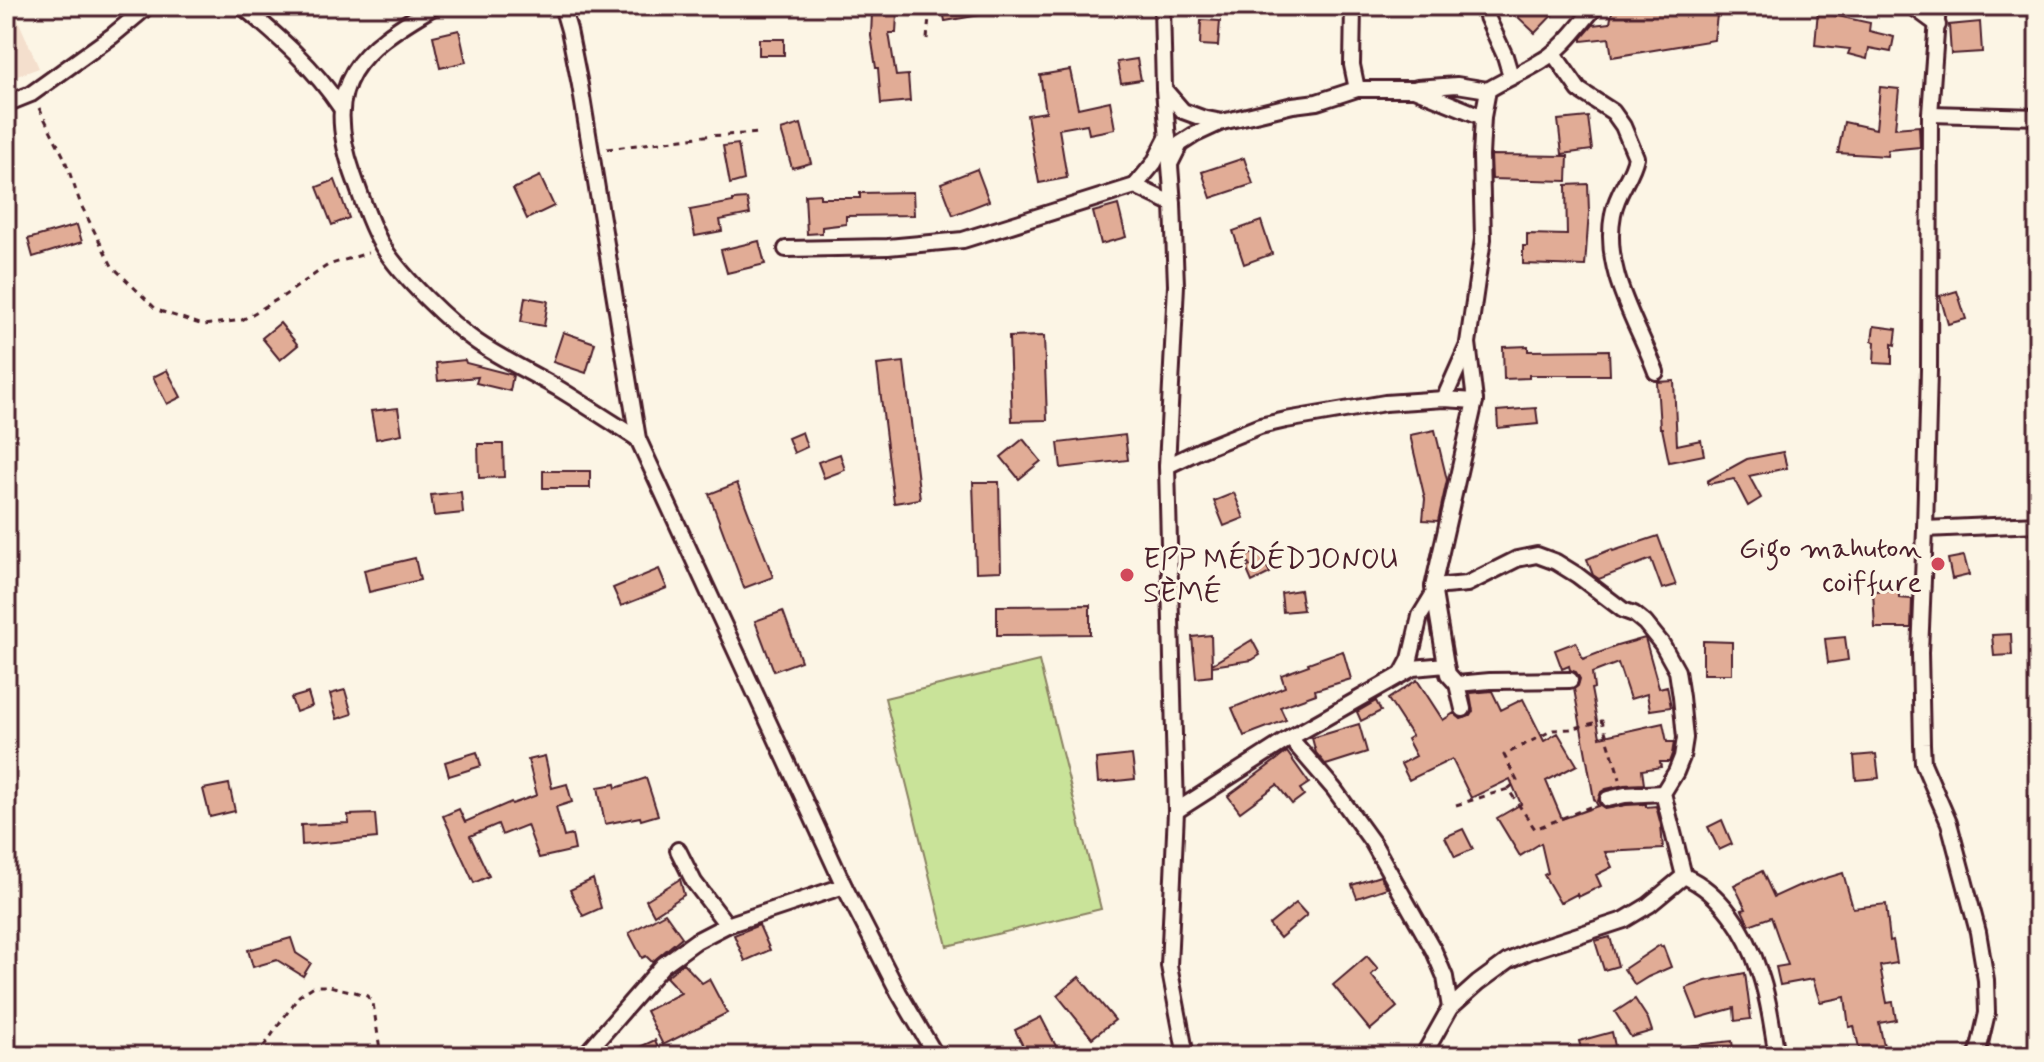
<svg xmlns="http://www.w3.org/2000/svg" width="2044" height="1062" font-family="Mynerve,sans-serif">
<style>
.built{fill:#f4dfcd}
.green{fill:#c9e399;stroke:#8a8162;stroke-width:2}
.building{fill:#e1ac96;stroke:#4a1f2b;stroke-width:2}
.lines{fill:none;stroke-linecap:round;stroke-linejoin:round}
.minor-casing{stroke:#4a1f2b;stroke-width:20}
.path{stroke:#4a1f2b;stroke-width:3;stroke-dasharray:6 6;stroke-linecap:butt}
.minor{stroke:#fcf5e5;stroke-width:14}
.poi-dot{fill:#d1495b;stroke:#fcf5e5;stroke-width:3}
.labels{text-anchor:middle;stroke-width:6;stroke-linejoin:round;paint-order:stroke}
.poi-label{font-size:30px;fill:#4a1f2b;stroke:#fcf5e5;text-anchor:end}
</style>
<rect width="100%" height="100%" fill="#fcf5e5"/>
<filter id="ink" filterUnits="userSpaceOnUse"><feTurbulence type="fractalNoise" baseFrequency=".0125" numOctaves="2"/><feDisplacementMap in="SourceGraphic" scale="16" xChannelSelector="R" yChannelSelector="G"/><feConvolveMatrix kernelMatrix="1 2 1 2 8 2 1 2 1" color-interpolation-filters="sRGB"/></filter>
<g filter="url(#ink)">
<path class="built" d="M6 6H12L39 68 6 80Z"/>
<path class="green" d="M1039 661 1101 909 947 946 885 698Z"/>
<g class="building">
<path d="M942 6H986V14L945 21Z"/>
<path d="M1528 6H1561L1535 33 1518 17Z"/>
<path d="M1613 6 1718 7 1714 40 1612 57 1609 38 1582 41V38L1593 25 1610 23Z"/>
<path d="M1818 10 1833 12V15L1870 23 1869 31 1894 37 1891 52 1869 48 1867 59 1848 54 1850 49 1815 45Z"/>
<path d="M872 13 897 14 896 33H889L896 76 908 75 910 101 881 104 878 68H876L871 36Z"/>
<path d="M1201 20 1220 21 1218 46 1200 45Z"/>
<path d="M1980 22 1982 52 1951 54 1949 25Z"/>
<path d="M459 30 466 62 440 68 433 36Z"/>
<rect x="759" y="39" width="25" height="16"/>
<path d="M1137 59 1141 80 1121 83 1117 62Z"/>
<path d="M1070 70 1078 108 1110 101 1115 129 1089 134 1087 124 1059 129 1067 178 1039 183 1027 115 1046 112 1040 75Z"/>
<path d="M1880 87 1899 89 1895 128 1919 126 1920 147 1888 150 1887 156 1838 153 1844 122 1876 129Z"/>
<path d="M1588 117 1592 150 1562 154 1558 120Z"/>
<path d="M801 124 811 163 792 168 781 130Z"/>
<path d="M738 144 744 180 730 184 723 146Z"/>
<path d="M1491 155 1568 156 1567 181 1492 179Z"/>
<path d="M1244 158 1253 184 1211 198 1202 172Z"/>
<path d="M977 169 989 201 953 215 941 183Z"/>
<path d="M540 176 554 206 527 219 513 189Z"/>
<path d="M335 180 349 218 332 225 317 187Z"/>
<path d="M1588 184 1589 212 1585 266 1523 264V246H1527V234L1567 235 1566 185Z"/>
<path d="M913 192 914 215 846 216V224L822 227V233L807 234 805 195 820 194V198H860V193Z"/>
<path d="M747 199 750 214 720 220 722 231 695 236 690 210 733 202V200Z"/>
<path d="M1118 205 1126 237 1101 244 1093 212Z"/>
<path d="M1261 221 1272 254 1244 264 1233 231Z"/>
<path d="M77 225 82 242 33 257 28 239Z"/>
<path d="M759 241 765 264 727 273 721 250Z"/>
<path d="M1957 291 1966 319 1948 324 1940 296Z"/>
<path d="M525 297 548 301 544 326 521 322Z"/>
<path d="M280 323 298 345 280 360 262 338Z"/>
<path d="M1874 326 1897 329 1895 345 1892 344V364L1874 363 1875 342 1872 341Z"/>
<path d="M563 332 595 343 586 373 553 362Z"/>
<path d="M1044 336 1047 420 1012 421 1009 337Z"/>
<path d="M1528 346V351L1609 350 1610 375H1529V378L1504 379 1503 347Z"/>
<path d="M465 360 466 363 513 375 510 391 476 383 478 377 438 381 436 363Z"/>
<path d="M904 362 920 499 894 503 877 365Z"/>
<path d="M167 370 181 397 167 404 153 377Z"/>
<path d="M1674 381 1677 445 1701 440 1704 455 1669 462 1662 428H1660L1657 382Z"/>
<path d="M398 408 402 434 376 439 371 411Z"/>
<path d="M1536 408 1538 424 1498 428 1497 411Z"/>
<path d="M1435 430 1447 480 1438 521 1423 520 1425 499 1410 435Z"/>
<path d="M802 432 807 447 794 453 788 438Z"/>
<path d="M1125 435 1128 460 1061 468 1058 443Z"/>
<path d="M1023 439 1041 461 1019 479 1001 457Z"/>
<path d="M478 444H503L504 477 479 478Z"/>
<path d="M1783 452 1787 468 1749 476 1761 498 1748 506 1734 479 1708 484 1707 481 1747 459Z"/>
<path d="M840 454 845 470 824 478 818 462Z"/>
<rect x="543" y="471" width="47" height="17"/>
<path d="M973 482H999L1001 571 976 572Z"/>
<path d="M737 483 773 577 744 588 709 494Z"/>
<path d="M461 492 463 513 434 516 431 495Z"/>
<path d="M1234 493 1244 518 1224 526 1214 501Z"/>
<path d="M1658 536 1676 585 1662 589 1651 559 1599 579 1593 575 1587 559 1612 549 1613 551Z"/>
<path d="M1259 550 1270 573 1252 582 1246 568 1250 566 1245 557Z"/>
<path d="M1964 556 1969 575 1952 579 1948 559Z"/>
<path d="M415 558 420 580 369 592 364 570Z"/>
<path d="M659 569 667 588 621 606 613 588Z"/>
<path d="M1300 590 1303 610 1283 612 1281 593Z"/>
<path d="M1899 590V598L1912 599 1911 628H1875L1873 591Z"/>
<path d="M1090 605V634L997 635V606Z"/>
<path d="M783 611 801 661 774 671 755 621Z"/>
<path d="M2011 634 2012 655 1994 656 1992 635Z"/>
<path d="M1211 635 1212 664 1252 640 1260 655 1252 660 1212 666V676L1196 678 1192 637Z"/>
<path d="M1845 637 1848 660 1828 663 1825 639Z"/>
<path d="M1645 638 1659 688 1667 686 1671 707 1650 710 1647 694 1630 699 1618 663 1592 673 1594 688 1591 689 1600 737 1663 723 1667 742H1674L1672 754 1669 762H1660L1661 767 1642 770 1644 784 1624 785 1606 789 1601 792 1598 801 1600 805 1606 809 1626 805 1646 804V807L1656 806 1661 825 1663 849 1605 852 1612 867 1596 875 1601 886 1578 897 1577 894 1560 903 1544 875 1548 873 1541 843 1520 856 1497 818 1521 804 1510 779 1471 798 1452 759 1409 780 1401 764 1416 756 1407 739 1412 736 1388 699 1417 680 1443 720 1454 713 1461 719 1470 716 1473 711 1470 694 1471 693 1492 691 1501 710 1523 699 1544 741 1558 733 1577 765 1546 781 1562 819 1598 806 1594 799 1574 689 1578 686 1580 679 1576 672 1570 670 1569 666 1562 669 1555 650 1576 642 1583 659 1617 646Z"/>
<path d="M1703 641 1732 642V674H1703Z"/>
<path d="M1343 651 1351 679 1315 690 1316 694 1280 707 1286 720 1244 736 1232 708 1285 687 1281 675 1309 665 1308 663 1330 655Z"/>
<path d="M345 690 352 714 337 719 330 694Z"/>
<path d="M308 693 312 706 296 712 291 698Z"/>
<path d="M1376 701 1381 711 1361 721 1357 712Z"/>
<path d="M1359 724 1367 752 1326 765 1316 753 1312 738Z"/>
<path d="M477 752 481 766 449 776 445 762Z"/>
<path d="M1287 752 1309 783 1300 789 1304 795 1292 804 1277 785 1240 812 1228 796Z"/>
<path d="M1876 754 1879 778 1856 780 1854 756Z"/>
<path d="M1132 755 1135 779 1098 783 1096 759Z"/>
<path d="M545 756 552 788 567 784 572 802 556 807 564 837 572 835 575 850 539 858 527 825 502 835 498 824 470 836 489 876 474 883 443 816 459 809 465 822 511 802 512 804 537 795 528 760Z"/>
<path d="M646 778 658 815 641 820 640 817 605 824 598 787 615 784 616 788Z"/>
<path d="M229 784 235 811 210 817 203 789Z"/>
<path d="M375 814 377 838 302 845 301 825 349 823 348 815Z"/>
<path d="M1722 820 1732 844 1719 850 1708 827Z"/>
<path d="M1463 829 1473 849 1455 857 1445 837Z"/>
<path d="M1762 871 1774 897 1800 885V886L1843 873 1853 908 1886 904 1890 941 1893 940 1897 963 1880 966 1887 1003 1893 1002 1896 1020 1879 1023 1884 1046 1876 1047 1878 1056H1861L1854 1026 1849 1027 1845 997 1820 1002 1813 979 1780 985 1776 967 1788 965 1771 917 1749 925 1742 910 1746 909 1734 885Z"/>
<path d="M1380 876 1387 888 1357 898 1352 885Z"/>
<path d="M593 879 601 908 583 916 570 890Z"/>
<path d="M680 879 684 895 654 915 646 900Z"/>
<path d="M1296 903 1307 915 1280 938 1269 925Z"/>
<path d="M665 913 682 937 652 962 646 956 642 958 629 933Z"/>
<path d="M759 925 770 950 745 961 734 935Z"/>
<path d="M1610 937 1618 966 1604 970 1595 941Z"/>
<path d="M291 938 296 953 311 963 303 976 277 960 253 967 248 950Z"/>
<path d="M1660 945 1661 947 1663 946 1671 967 1648 977 1635 985 1624 969Z"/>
<path d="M1367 956 1378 969 1371 975 1397 1007 1370 1030 1333 985Z"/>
<path d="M683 963 702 983 709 979 727 1013 663 1045 646 1011 681 993 666 977Z"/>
<path d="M1745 973 1751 1019 1735 1021 1734 1008 1698 1018 1686 988 1706 981Z"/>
<path d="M1079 977 1115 1020 1092 1038 1057 995Z"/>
<path d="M1635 999 1648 1019 1652 1031 1631 1037 1615 1012Z"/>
<path d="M1041 1017 1059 1052 1050 1056H1028L1015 1030Z"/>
<path d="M1612 1032 1615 1046 1604 1049 1606 1056H1583L1579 1041Z"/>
<path d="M655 1040 662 1056H620Z"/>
<path d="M1732 1041 1734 1056H1687L1686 1046Z"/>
</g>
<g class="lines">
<defs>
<g id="minor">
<path d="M242 6C279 37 314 67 341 108"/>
<path d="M435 6C359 50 321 82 353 174 362 199 370 225 383 247 402 277 448 322 477 342 503 360 534 374 561 390 587 406 613 423 638 439"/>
<path d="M562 6 569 30 580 85 638 439 844 886 899 993 936 1056"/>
<path d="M1162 6 1164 89 1173 204 1176 285 1167 466 1176 811 1169 966 1186 1056"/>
<path d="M1353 6 1352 65 1357 89"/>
<path d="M1491 6 1487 17 1505 56 1511 76"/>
<path d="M1912 6 1938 25"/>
<path d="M1938 6 1930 114 1929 370 1925 529 1920 653 1922 744 1923 763 1949 823 1978 932 1986 980 1987 1013 1978 1052 1975 1056"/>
<path d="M1553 53 1579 90 1613 112 1623 126 1636 157C1632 177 1617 191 1613 214 1602 271 1637 321 1656 372"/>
<path d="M1417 88 1457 85 1488 90"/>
<path d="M1164 89 1183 111 1202 118 1222 122"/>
<path d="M6 104 31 94 112 36 148 6"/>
<path d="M1930 114 2038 117"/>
<path d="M1170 164 1180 144 1194 135 1222 122 1293 105 1317 102 1357 89H1414L1483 117 1488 90C1506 79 1526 71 1543 60 1564 48 1580 24 1596 6"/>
<path d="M1135 186 1154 163 1168 136"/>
<path d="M786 249 888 247 963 240 1135 186 1173 204"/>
<path d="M1444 399 1468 345"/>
<path d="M1167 466 1203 449 1260 426 1286 420 1385 403 1444 399 1475 401"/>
<path d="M1925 529 2038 524"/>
<path d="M1402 674 1410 659 1420 616 1434 593"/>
<path d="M1457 684 1490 681 1570 680"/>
<path d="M1463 709 1457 684 1448 674 1446 665 1433 587 1475 401 1468 343 1483 239 1481 156 1483 117"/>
<path d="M1290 738 1334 789 1373 843 1434 951 1445 977 1450 1008"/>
<path d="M1608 799 1625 795 1663 793"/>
<path d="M1176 811 1290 738 1413 668 1446 665"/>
<path d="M678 850 694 882 727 925"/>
<path d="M1684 876C1721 892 1747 933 1759 971 1769 998 1772 1028 1777 1056"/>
<path d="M584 1056 663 965 696 941 727 925 844 886"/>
<path d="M1423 1056 1450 1008 1478 983 1508 961 1530 951 1624 920 1649 905 1684 876 1663 793 1676 772 1682 757 1685 738 1681 697 1677 671 1662 644 1645 623 1634 614 1623 610 1577 575 1556 562 1537 555 1517 559 1467 584 1433 587"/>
</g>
</defs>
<use href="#minor" class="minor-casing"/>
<g class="path">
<path d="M927 39 930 6"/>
<path d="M39 108 64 157 81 205 112 266 157 310 203 325 242 320 285 295 328 265 368 253"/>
<path d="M607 149 705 136 762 133"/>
<path d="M1508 789 1517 781 1504 755 1553 730 1570 729 1602 721 1620 779"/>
<path d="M1456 805 1508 789 1535 829 1592 806"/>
<path d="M257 1056 299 996 314 986H329L355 992 367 996 373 1003 381 1056"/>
</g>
<use href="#minor" class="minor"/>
</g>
</g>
<g class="poi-dot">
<circle cx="1938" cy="564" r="8"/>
<circle cx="1127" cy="575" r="8"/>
</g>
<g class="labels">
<g class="poi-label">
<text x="1922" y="557">Gigo mahuton<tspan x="1922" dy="34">coiffure</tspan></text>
<text x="1143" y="568" text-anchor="start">EPP MÉDÉDJONOU<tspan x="1143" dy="34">SÈMÉ</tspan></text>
</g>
</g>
<rect width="2044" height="1062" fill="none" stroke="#fcf5e5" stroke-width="32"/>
<rect x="16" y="16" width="2012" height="1030" fill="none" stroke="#4a1f2b" stroke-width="3" filter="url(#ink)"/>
</svg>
